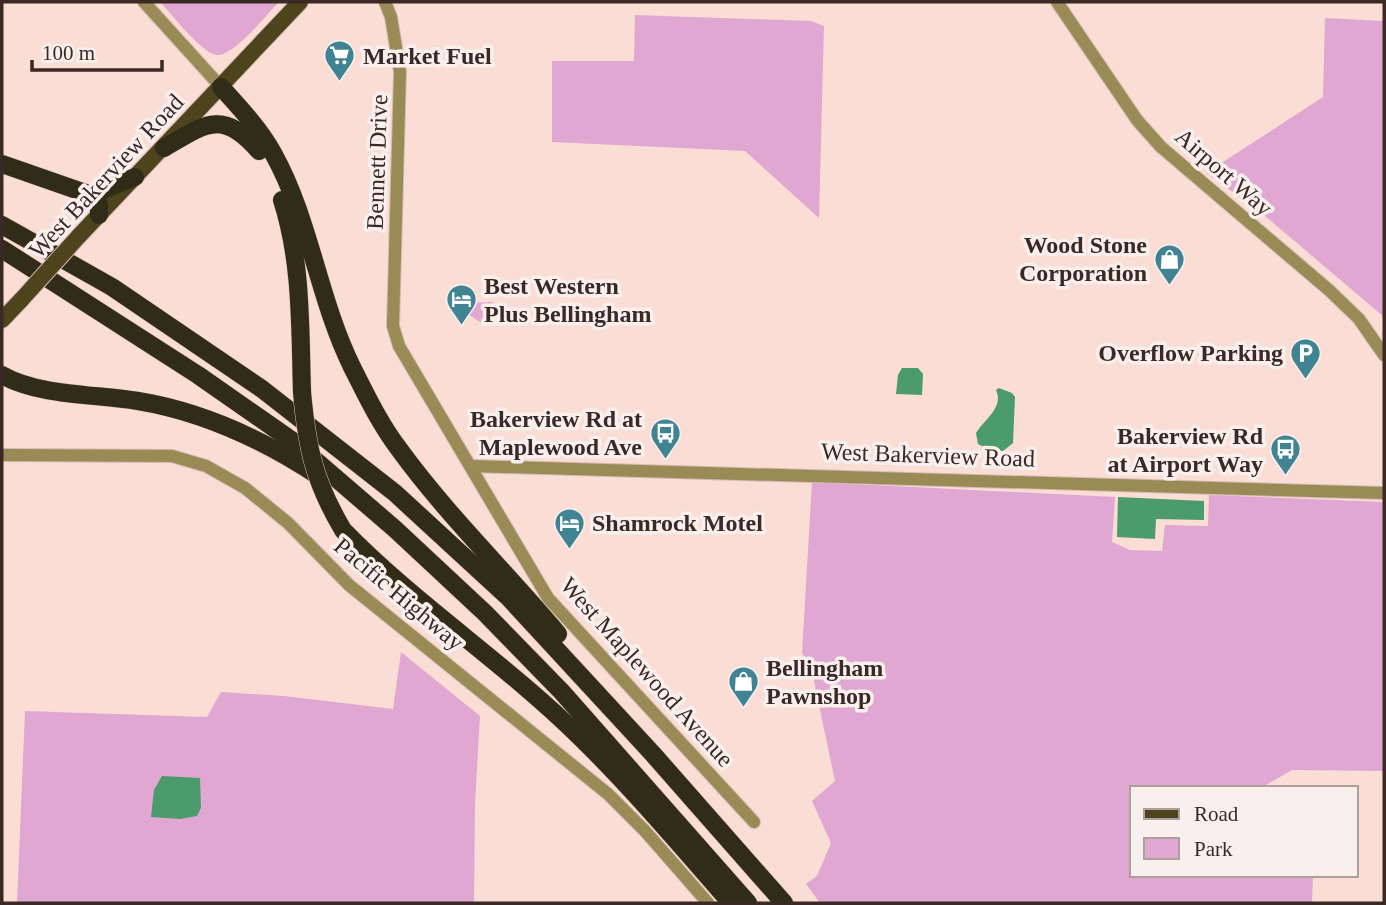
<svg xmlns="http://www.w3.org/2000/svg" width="1386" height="905" font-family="Georgia,serif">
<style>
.green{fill:#dfa7d1}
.water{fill:#4b9b6c}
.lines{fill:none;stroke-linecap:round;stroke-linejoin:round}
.minor-casing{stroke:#d4b9b2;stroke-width:14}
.major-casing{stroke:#d4b9b2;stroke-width:18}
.highway-casing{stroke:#d4b9b2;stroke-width:19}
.minor{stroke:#998b55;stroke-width:12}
.major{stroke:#4d441e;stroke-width:16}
.highway{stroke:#312c18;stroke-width:18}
.major-bridge-casing{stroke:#d4b9b2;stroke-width:18;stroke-linecap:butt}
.highway-bridge-casing{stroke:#d4b9b2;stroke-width:19;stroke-linecap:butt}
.major-bridge{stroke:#4d441e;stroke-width:16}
.highway-bridge{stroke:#312c18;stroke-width:18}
.labels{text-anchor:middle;stroke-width:7;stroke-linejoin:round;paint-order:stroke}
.poi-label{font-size:24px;font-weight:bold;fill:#3a2924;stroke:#f9efec;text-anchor:start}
.street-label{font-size:24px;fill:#3a2924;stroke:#f9efec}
</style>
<rect width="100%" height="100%" fill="#faddd5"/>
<g class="green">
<path d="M160 2H279C267 14 233 57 217 55 201 53 172 14 160 2Z"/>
<path d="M635 15 811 21 824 26 819 218 745 151 552 142V61H634Z"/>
<path d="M1325 18 1384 21V317L1258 210 1206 173 1323 97Z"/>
<path d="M492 302 498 309 485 325 466 313 472 303Z"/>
<path d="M812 482 1115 497 1112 542 1130 550 1162 551 1165 525 1208 526 1209 495 1384 502V771L1292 770 1261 788H1132V875H1313L1312 903H820L806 884 817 876 831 843 812 801 835 781 811 667 802 653Z"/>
<path d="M401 652 480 716 475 803 474 903H17L25 711 207 717 221 692 284 696 393 709Z"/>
</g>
<g class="water">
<path d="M902 368H918L923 374 922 395 896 394 898 375Z"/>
<path d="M999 388 1012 393 1015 397 1013 443 1003 451 990 450 978 444 976 433C985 419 1004 407 996 390Z"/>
<path d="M1118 497 1204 501V520L1156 519 1155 539 1117 537Z"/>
<path d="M162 776 200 778 201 808 197 816 180 819 151 817 154 790Z"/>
</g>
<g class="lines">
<defs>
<g id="minor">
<path d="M144 2 221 87"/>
<path d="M385 2 391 17 400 72 393 326 399 346 548 598 754 822"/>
<path d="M1057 2 1137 120 1161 147 1330 291 1359 319 1384 355"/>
<path d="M2 455 172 456 206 466 245 488 288 523 349 585 608 794 645 831 708 903"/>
<path d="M471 466 1384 493"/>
</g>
<g id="major">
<path d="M78 237 300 2"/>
<path d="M2 320 22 299"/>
</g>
<g id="highway">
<path d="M221 87C239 107 260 129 273 153 310 219 318 298 352 367 366 395 380 424 399 449 447 515 506 572 558 634"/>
<path d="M164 148C206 123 223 109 259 151"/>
<path d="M2 164 91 195 99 205V215"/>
<path d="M91 195 135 177"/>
<path d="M282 200C302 262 300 328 302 392"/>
<path d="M2 225 112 287 262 389 395 493 509 598 652 753 784 903"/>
<path d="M2 249 198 375 294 442 395 529 485 613 562 692 748 903"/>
<path d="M2 375C39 396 96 394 138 401 205 412 264 440 320 477"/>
<path d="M343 530C416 605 505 663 580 737 634 790 682 847 731 903"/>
</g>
</defs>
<use href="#minor" class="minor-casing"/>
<use href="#major" class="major-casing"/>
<use href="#highway" class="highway-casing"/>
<use href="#minor" class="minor"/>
<use href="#major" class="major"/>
<use href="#highway" class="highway"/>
<defs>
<path id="major-bridge" d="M22 299 78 237"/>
<path id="highway-bridge" d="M302 392C307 448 314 481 343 530"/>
</defs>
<use href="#major-bridge" class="major-bridge-casing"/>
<use href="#highway-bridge" class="highway-bridge-casing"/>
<use href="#major-bridge" class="major-bridge"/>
<use href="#highway-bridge" class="highway-bridge"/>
</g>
<defs>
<symbol id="supermarket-pin" viewBox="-11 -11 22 30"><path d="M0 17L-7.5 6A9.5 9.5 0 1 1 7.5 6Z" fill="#408393" stroke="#f9efec"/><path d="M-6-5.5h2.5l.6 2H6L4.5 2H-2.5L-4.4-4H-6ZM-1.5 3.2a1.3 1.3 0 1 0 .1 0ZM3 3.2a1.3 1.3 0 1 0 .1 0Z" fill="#fff"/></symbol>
<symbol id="shop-pin" viewBox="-11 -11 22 30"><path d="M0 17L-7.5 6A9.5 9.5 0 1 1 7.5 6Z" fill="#408393" stroke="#f9efec"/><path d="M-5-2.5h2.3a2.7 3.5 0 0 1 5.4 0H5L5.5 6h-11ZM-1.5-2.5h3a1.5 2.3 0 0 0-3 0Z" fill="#fff"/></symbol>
<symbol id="hotel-pin" viewBox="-11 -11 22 30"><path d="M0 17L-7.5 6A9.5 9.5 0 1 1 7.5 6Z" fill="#408393" stroke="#f9efec"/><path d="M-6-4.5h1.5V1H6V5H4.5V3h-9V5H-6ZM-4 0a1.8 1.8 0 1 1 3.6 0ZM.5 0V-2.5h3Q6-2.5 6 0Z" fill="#fff"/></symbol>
<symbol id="parking-pin" viewBox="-11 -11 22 30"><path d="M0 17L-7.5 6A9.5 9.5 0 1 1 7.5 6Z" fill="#408393" stroke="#f9efec"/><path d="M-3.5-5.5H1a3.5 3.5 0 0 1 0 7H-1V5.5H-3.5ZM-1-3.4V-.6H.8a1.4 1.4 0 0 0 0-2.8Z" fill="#fff"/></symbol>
<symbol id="bus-pin" viewBox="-11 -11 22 30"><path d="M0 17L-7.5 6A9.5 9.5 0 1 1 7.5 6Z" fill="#408393" stroke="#f9efec"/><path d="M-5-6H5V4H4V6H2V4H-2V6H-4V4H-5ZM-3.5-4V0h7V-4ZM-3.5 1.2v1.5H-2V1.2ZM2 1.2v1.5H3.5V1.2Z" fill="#fff"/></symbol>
</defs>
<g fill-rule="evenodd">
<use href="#supermarket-pin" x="322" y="38" width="35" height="47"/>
<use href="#shop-pin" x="1152" y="242" width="35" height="47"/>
<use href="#hotel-pin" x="444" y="282" width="35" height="47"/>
<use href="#parking-pin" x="1288" y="336" width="35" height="47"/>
<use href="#bus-pin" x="648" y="416" width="35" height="47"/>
<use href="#bus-pin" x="1268" y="432" width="35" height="47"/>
<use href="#hotel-pin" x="552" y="506" width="35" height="47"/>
<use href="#shop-pin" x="726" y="664" width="35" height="47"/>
</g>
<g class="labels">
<g class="poi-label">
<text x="363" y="64">Market Fuel</text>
<text x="1147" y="253" text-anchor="end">Wood Stone<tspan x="1147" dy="28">Corporation</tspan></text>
<text x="484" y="294">Best Western<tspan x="484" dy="28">Plus Bellingham</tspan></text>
<text x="1283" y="361" text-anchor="end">Overflow Parking</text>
<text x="642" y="427" text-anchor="end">Bakerview Rd at<tspan x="642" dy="28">Maplewood Ave</tspan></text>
<text x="1263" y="444" text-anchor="end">Bakerview Rd<tspan x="1263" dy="28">at Airport Way</tspan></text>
<text x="592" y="531">Shamrock Motel</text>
<text x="766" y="676">Bellingham<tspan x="766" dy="28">Pawnshop</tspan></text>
</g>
<g class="street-label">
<text transform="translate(377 162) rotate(-88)" y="8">Bennett Drive</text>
<text transform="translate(1224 172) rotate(41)" y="8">Airport Way</text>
<text transform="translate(106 176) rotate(-47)" y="8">West Bakerview Road</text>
<text transform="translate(928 455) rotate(2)" y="8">West Bakerview Road</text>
<text transform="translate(399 594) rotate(40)" y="8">Pacific Highway</text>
<text transform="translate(647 672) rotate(48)" y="8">West Maplewood Avenue</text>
</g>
</g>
<rect width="1386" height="905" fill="none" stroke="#3a2924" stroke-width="7"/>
<rect x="1130" y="786" width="228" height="91" fill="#f9efec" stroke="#ada09c" stroke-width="2"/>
<rect x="1144" y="809" width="35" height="10" fill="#4d441e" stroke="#ada09c" stroke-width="2"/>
<text x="1194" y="821" font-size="21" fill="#3a2924">Road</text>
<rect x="1144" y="838" width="35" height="21" fill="#dfa7d1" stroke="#ada09c" stroke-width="2"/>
<text x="1194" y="856" font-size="21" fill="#3a2924">Park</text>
<path d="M32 60v10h130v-10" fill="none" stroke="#3a2924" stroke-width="3.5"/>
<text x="42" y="60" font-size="21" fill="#3a2924" stroke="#f9efec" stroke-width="5" paint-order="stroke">100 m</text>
</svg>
